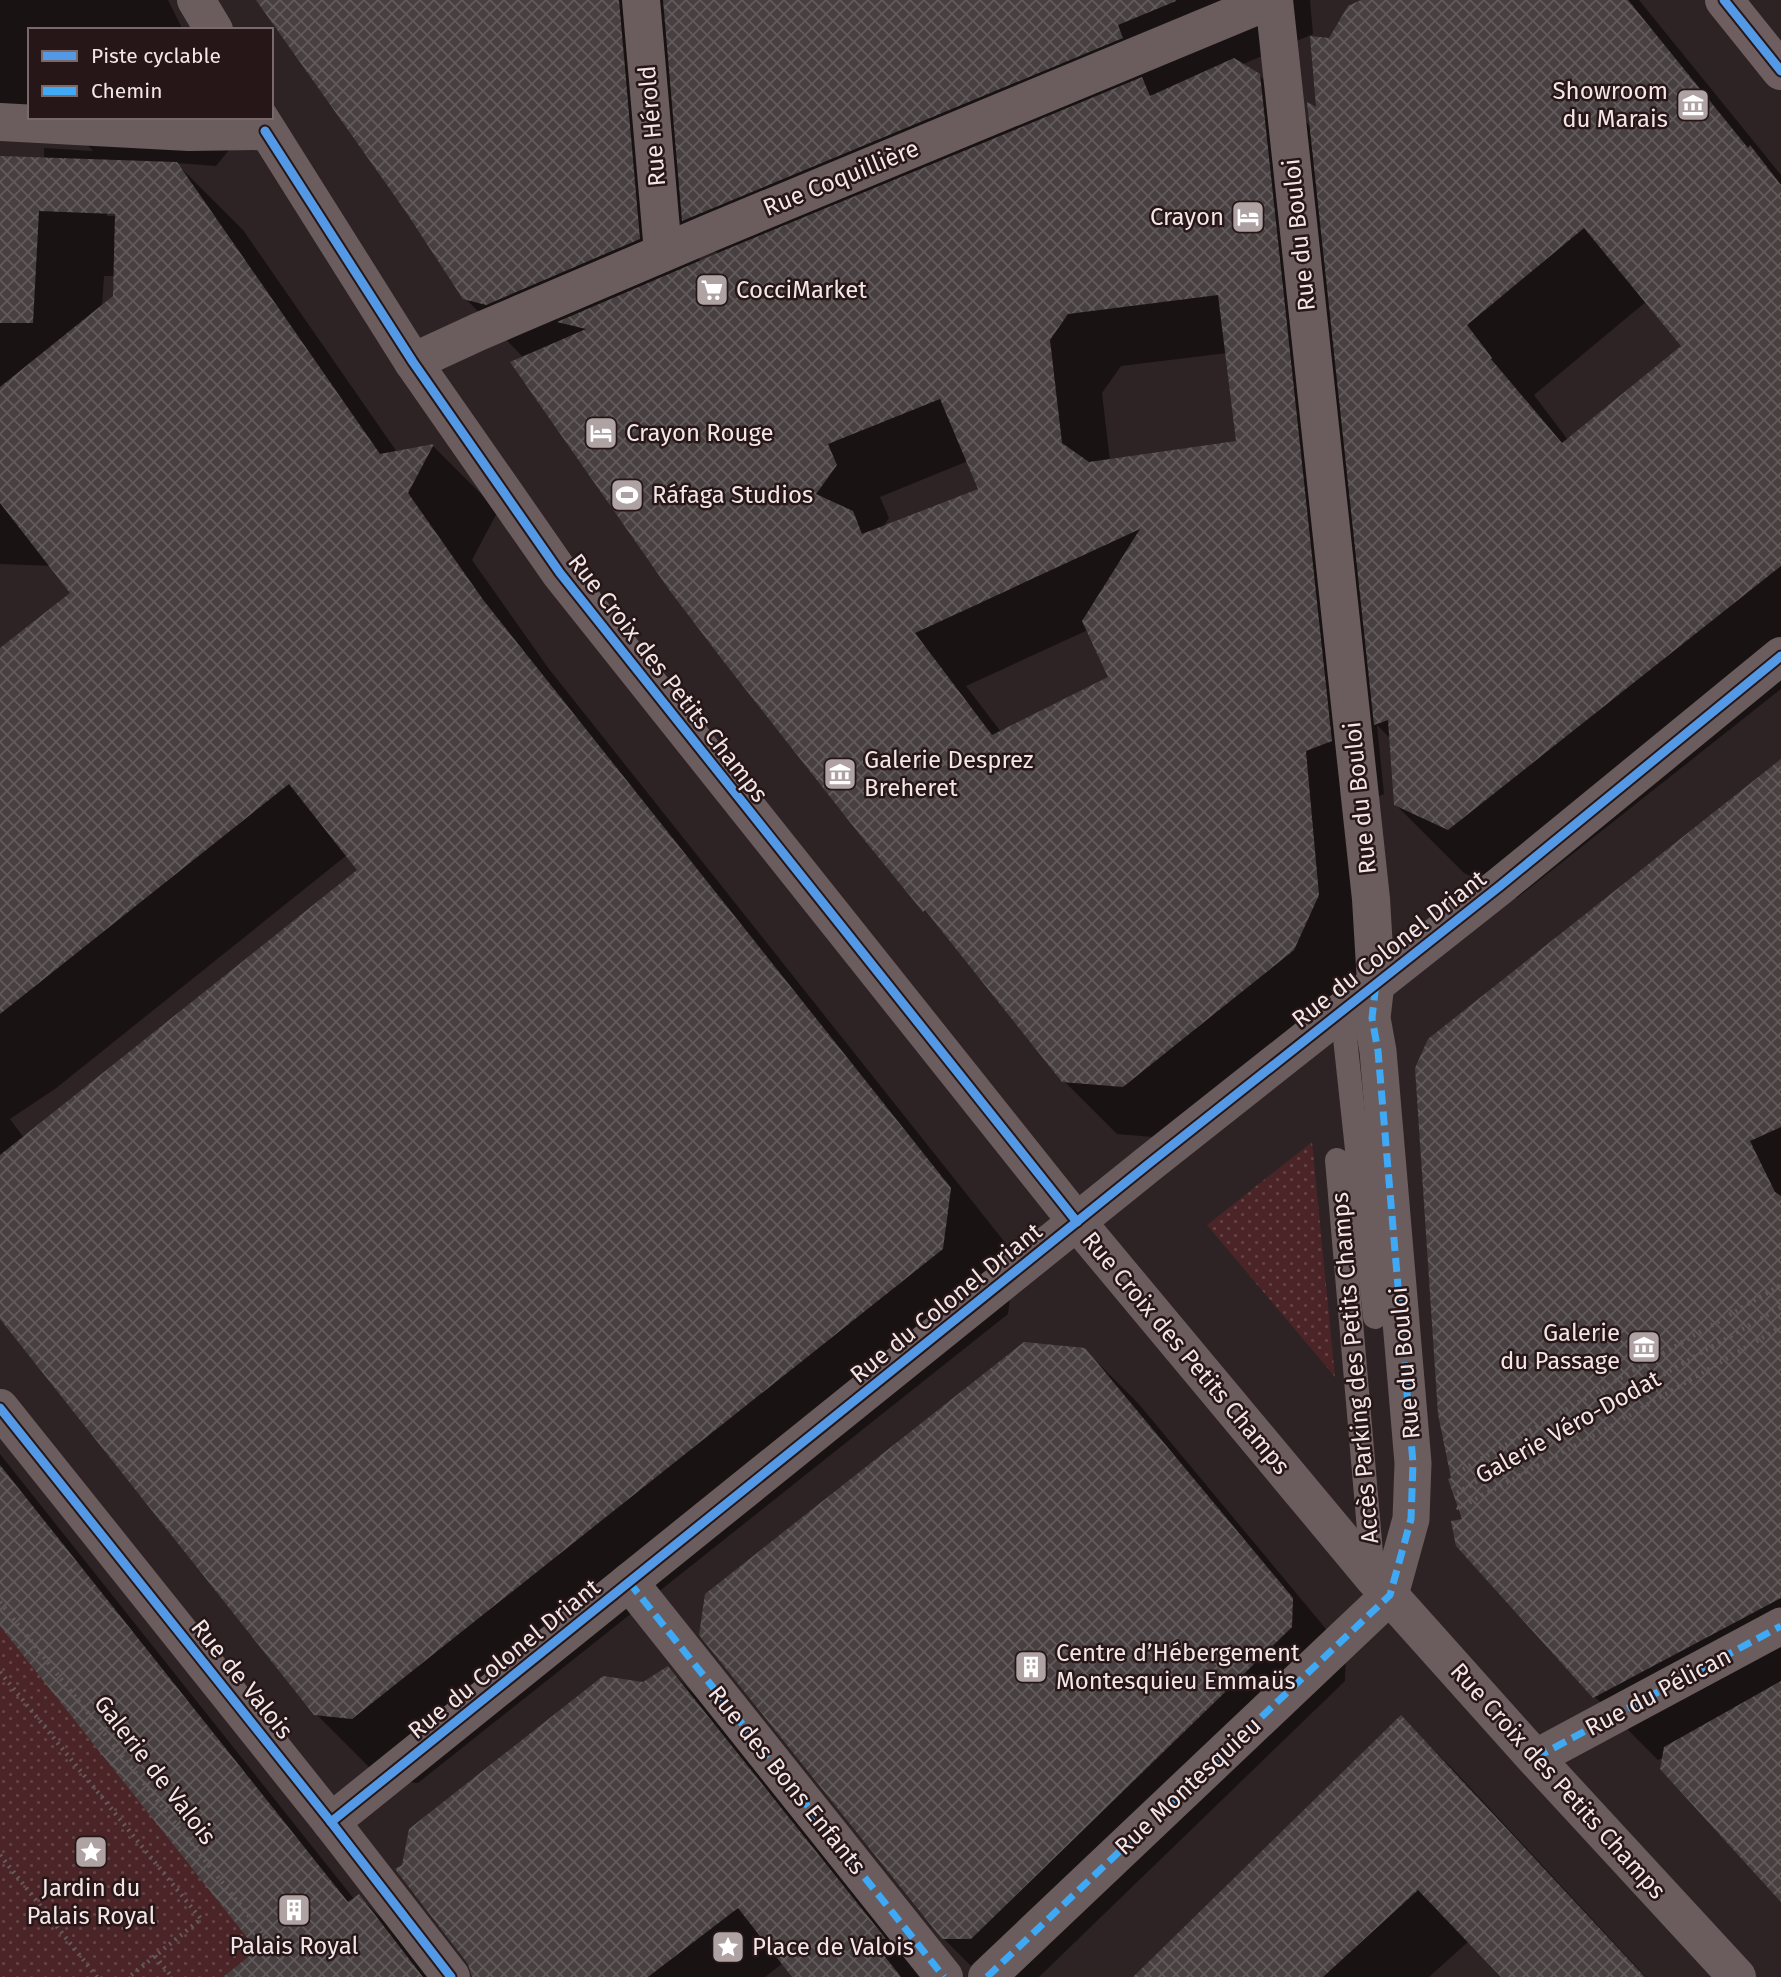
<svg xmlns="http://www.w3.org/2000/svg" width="1781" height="1977" font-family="'Fira Sans',sans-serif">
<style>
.park{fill:url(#park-dots)}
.shadow{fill:#0007;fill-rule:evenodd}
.building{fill:url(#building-cross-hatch);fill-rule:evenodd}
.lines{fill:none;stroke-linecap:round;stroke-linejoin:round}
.path{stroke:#655a5b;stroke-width:4.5;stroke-dasharray:2 5;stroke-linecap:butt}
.service{stroke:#6b5c5d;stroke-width:24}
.pedestrian{stroke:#6b5c5d;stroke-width:37}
.minor{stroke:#6b5c5d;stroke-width:38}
.secondary{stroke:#6e5e60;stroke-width:38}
.quiet{stroke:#3fa9f5;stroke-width:7;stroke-dasharray:14 7;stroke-linecap:butt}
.cycleway-casing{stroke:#271617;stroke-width:13}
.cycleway{stroke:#5399e6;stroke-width:9}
.labels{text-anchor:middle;stroke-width:5;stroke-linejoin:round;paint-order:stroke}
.poi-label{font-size:24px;fill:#f3e6e7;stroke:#271617;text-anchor:start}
.street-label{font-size:24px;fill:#f3e6e7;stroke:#271617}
</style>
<defs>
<pattern id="park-dots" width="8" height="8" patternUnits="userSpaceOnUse" patternTransform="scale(1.75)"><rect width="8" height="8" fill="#4a2427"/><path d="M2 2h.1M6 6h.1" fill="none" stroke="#654446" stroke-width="1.8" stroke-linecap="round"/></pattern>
<pattern id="building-cross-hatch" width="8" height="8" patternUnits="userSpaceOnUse" patternTransform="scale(1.75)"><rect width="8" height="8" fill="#473f40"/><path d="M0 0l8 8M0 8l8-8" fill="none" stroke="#625b5c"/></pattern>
</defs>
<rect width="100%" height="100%" fill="#2d2324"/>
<g class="park">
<path d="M1312 1142 1335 1377 1207 1225Z"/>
<path d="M0 1625 258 1949 223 1977H0Z"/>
</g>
<g class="shadow">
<path d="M0 0H168L183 30H30V117L238 139 216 166 176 163 243 230 397 452 433 446 498 511 472 560 549 669 1015 1255 1008 1314 418 1783 381 1779 315 1713 0 1316V650L73 593 52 566 0 564V158L44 159V148L93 151 81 138 0 135ZM107 212 124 213V216H107ZM104 276H116L115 297 102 308ZM347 855 359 871 24 1138 10 1119 55 1089Z"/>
<path d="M259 0H1310L1313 34 1241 65 1259 75 1312 128 1318 110 1330 40 1369 0H1639L1781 175V689L1517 898 1464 873 1395 804 1391 739 1377 725 1384 794 1358 804 1371 949 1347 1003 1176 1139 1117 1134 1063 1080 940 926 925 911 854 824 524 358 465 298 405 208ZM697 234 720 256 700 264ZM1647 301 1684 347 1568 440 1534 395ZM1227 353 1238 443 1110 461 1102 393 1121 366ZM968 461 980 490 882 528 889 518 880 497ZM1088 630 1110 678 1001 732 966 686Z"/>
<path d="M1781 761V1900L1664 1757 1658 1760 1595 1697 1464 1520Z"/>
<path d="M1084 1349 1138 1403 1346 1653 1345 1681 1039 1977H982L943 1938Z"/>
<path d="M0 1454 354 1899 359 1896 410 1947 433 1977H226L259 1950 0 1623Z"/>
<path d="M668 1668 719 1719 924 1977H794L783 1963 765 1977H474L643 1684Z"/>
<path d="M1401 1717 1452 1768 1646 1977H1503L1469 1941 1429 1977H1136Z"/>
</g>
<g class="building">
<path d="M256 0H619L640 239 486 305 463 299 404 209Z"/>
<path d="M663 0H1175L1176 1 1118 25 1123 38 682 221Z"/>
<path d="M1361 0H1628L1748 148 1750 145 1781 185V566L1448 830 1394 805 1388 720 1374 725 1307 102 1316 107 1310 36 1329 38 1348 6ZM1584 228 1681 346 1562 443 1491 359 1492 358 1467 325Z"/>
<path d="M1234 58 1260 74 1332 741 1306 751 1319 895 1294 950 1123 1087 1062 1082 925 910 923 912 853 826 724 662 670 591 510 362 586 329 557 322 720 252 1142 77 1150 96ZM1218 295 1236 441 1089 462 1062 443 1050 340 1068 314ZM940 399 978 489 862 534 853 511 816 494 837 465 828 444ZM1140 529 1082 621 1108 677 992 735 915 633Z"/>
<path d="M0 156 177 162 380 454 434 444 408 493 484 601 951 1188 943 1249 352 1719 314 1715 0 1319V1155L357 870 289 784 0 1014V648L70 593 0 503V387L113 296 115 214 39 211 33 323H0Z"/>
<path d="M1781 759V1127L1750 1141 1775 1192 1781 1196V1598L1593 1698 1456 1546 1451 1521 1462 1519 1448 1479 1451 1478 1438 1414 1415 1068 1428 1039Z"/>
<path d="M1024 1342 1085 1348 1293 1598 1292 1627 971 1939H942L699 1635 705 1594Z"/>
<path d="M0 1465 348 1902 359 1894 423 1977H223L257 1950 0 1626Z"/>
<path d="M668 1666 886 1939H871L901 1977H792L738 1908 648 1977H472L468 1964 395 1869 402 1865 409 1829 603 1676 643 1682Z"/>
<path d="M1781 1681V1902L1660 1769 1664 1747Z"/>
<path d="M1401 1715 1645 1977H1501L1418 1890 1323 1977H1133Z"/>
</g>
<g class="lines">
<g class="path">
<path d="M1457 1473 1781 1285"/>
<path d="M1457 1493 1781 1307"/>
<path d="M1457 1507 1459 1508 1604 1430 1781 1327"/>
<path d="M0 1602 283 1959"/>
<path d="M0 1672 201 1919 129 1977"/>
<path d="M0 1855 97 1977"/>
<path d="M155 1956 172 1977"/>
</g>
<g class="service">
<path d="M1342 1010 1375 1317"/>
<path d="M1337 1160 1373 1576"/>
</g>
<g class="pedestrian">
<path d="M1376 983 1372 1018 1378 1051 1413 1463 1411 1519 1390 1595"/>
<path d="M1535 1758 1781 1626"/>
</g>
<g class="minor">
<path d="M196 0 214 30"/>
<path d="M641 0 663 252"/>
<path d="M1274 0 1371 899 1376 983"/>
<path d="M259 117 413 362 560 573 1077 1222 1373 1577 1535 1758 1737 1977"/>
<path d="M0 122 189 132 265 131"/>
<path d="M413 362 478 332 712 232 1271 0"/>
<path d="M0 1408 331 1822 451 1977"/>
<path d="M629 1582 944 1977"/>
<path d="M331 1822 1151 1162 1500 886 1781 656"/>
<path d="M987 1977 1390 1595"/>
</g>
<path class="secondary" d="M1724 0 1781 71"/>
<g class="quiet">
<path d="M629 1582 944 1977"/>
<path d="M1535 1758 1781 1626"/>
<path d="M987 1977 1390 1595 1411 1519 1413 1463 1378 1051 1372 1018 1376 983"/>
</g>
<defs>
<g id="cycleway">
<path d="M1724 0 1781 71"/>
<path d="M265 131 413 362 560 573 1077 1222"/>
<path d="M0 1408 331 1822 451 1977"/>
<path d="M331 1822 1151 1162 1500 886 1781 656"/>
</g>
</defs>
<use href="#cycleway" class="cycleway-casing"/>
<use href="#cycleway" class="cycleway"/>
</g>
<defs>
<symbol id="museum-square" viewBox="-11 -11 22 22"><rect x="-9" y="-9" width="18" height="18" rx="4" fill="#aea2a3" stroke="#271617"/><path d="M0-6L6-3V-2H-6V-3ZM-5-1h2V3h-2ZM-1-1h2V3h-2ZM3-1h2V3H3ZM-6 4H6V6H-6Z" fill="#fff"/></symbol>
<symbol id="hotel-square" viewBox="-11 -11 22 22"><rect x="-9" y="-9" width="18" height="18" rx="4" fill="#aea2a3" stroke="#271617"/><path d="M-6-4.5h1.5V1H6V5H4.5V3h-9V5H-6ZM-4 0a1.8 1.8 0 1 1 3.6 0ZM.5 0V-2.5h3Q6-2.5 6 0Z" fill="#fff"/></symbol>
<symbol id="supermarket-square" viewBox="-11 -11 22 22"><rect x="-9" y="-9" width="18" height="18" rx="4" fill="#aea2a3" stroke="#271617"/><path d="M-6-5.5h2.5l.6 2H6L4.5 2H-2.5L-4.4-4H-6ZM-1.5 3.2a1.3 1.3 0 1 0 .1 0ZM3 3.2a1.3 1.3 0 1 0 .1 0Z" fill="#fff"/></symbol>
<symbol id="stadium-square" viewBox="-11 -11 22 22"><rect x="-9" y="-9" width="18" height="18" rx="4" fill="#aea2a3" stroke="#271617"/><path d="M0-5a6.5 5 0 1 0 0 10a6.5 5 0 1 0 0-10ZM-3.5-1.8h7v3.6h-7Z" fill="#fff"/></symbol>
<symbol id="building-square" viewBox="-11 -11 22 22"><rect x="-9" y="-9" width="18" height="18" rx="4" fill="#aea2a3" stroke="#271617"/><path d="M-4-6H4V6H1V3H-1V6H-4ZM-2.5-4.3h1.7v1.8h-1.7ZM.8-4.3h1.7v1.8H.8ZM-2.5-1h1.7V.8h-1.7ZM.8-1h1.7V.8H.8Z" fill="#fff"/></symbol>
<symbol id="sight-square" viewBox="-11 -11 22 22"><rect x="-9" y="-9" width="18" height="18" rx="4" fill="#aea2a3" stroke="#271617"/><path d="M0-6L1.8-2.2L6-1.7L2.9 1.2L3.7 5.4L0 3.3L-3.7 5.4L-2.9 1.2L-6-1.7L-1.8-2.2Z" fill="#fff"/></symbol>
</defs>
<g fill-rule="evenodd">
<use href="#museum-square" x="1674" y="86" width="38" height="38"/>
<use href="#hotel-square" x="1229" y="198" width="38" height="38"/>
<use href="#supermarket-square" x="693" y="271" width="38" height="38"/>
<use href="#hotel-square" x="582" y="414" width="38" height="38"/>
<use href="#stadium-square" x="608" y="476" width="38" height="38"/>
<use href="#museum-square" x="821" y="755" width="38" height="38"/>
<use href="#museum-square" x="1625" y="1328" width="38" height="38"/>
<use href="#building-square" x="1012" y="1648" width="38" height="38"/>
<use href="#sight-square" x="72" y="1833" width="38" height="38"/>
<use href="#building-square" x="275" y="1891" width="38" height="38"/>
<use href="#sight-square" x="709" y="1928" width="38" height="38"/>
</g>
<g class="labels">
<g class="poi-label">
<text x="1668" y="99" text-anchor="end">Showroom<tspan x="1668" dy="28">du Marais</tspan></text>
<text x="1224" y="225" text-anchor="end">Crayon</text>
<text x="736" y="298">CocciMarket</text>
<text x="626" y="441">Crayon Rouge</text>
<text x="652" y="503">Ráfaga Studios</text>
<text x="864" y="768">Galerie Desprez<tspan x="864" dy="28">Breheret</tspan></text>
<text x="1620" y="1341" text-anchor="end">Galerie<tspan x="1620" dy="28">du Passage</tspan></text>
<text x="1056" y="1661">Centre d’Hébergement<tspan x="1056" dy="28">Montesquieu Emmaüs</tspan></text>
<text x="91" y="1896" text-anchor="middle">Jardin du<tspan x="91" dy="28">Palais Royal</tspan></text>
<text x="294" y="1954" text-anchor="middle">Palais Royal</text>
<text x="752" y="1955">Place de Valois</text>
</g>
<g class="street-label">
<text transform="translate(652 126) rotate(-95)" y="8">Rue Hérold</text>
<text transform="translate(841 178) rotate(-22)" y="8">Rue Coquillière</text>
<text transform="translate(1299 235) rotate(-96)" y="8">Rue du Bouloi</text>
<text transform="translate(668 678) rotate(52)" y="8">Rue Croix des Petits Champs</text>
<text transform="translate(1360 798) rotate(-96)" y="8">Rue du Bouloi</text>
<text transform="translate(1389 949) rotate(-38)" y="8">Rue du Colonel Driant</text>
<text transform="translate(946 1303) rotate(-39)" y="8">Rue du Colonel Driant</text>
<text transform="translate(1186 1353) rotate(50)" y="8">Rue Croix des Petits Champs</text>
<text transform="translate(1405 1363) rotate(-95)" y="8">Rue du Bouloi</text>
<text transform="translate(1355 1368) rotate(-95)" y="8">Accès Parking des Petits Champs</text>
<text transform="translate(1568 1427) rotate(-29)" y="8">Galerie Véro-Dodat</text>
<text transform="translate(504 1659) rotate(-39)" y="8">Rue du Colonel Driant</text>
<text transform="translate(242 1679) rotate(51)" y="8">Rue de Valois</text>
<text transform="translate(1658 1692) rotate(-28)" y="8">Rue du Pélican</text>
<text transform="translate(155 1770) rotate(52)" y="8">Galerie de Valois</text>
<text transform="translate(787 1780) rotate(51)" y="8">Rue des Bons Enfants</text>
<text transform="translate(1558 1781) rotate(48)" y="8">Rue Croix des Petits Champs</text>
<text transform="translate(1188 1786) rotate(-43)" y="8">Rue Montesquieu</text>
</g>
</g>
<rect x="28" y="28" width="245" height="91" fill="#271617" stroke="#79696a" stroke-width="2"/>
<rect x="42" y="51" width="35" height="10" fill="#5399e6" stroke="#79696a" stroke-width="2"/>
<text x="91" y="63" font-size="21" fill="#f3e6e7">Piste cyclable</text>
<rect x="42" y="86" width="35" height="10" fill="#3fa9f5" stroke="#79696a" stroke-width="2"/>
<text x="91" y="98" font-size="21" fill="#f3e6e7">Chemin</text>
</svg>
